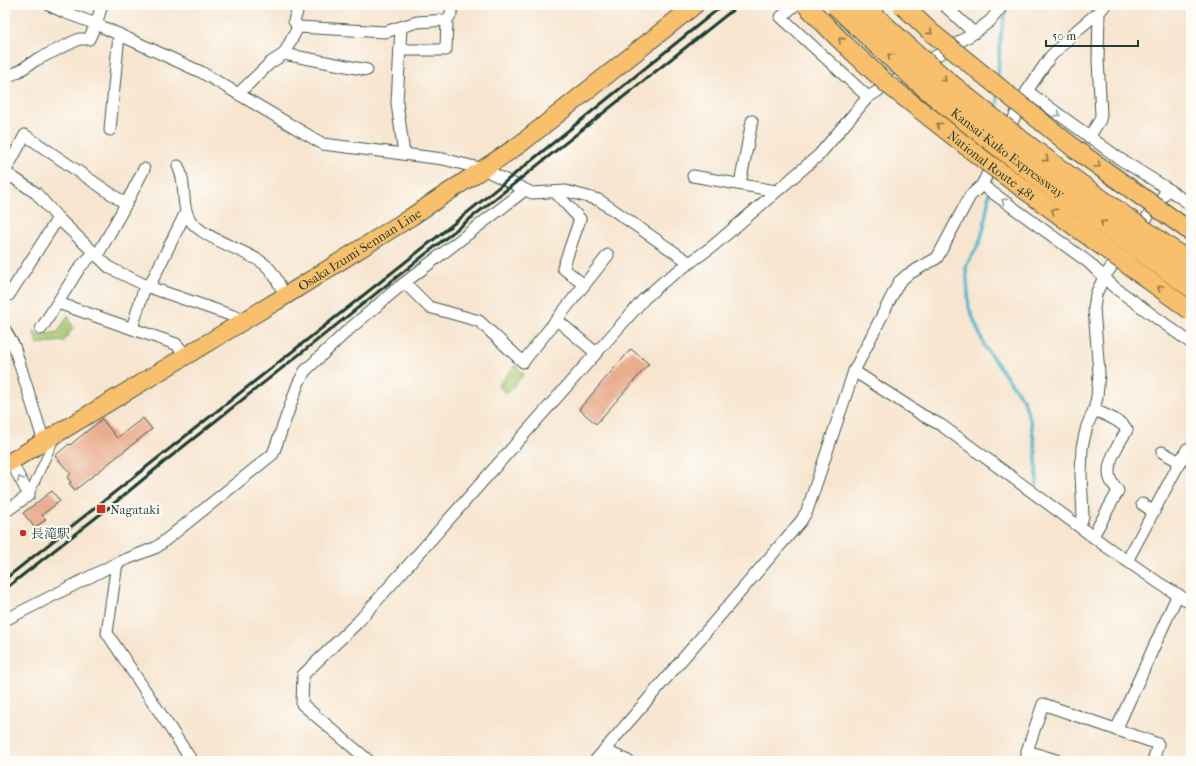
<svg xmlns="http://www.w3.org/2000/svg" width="1196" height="766" font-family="'IM FELL French Canon','Noto Serif JP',serif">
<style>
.green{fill:#a5c56d;stroke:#628150}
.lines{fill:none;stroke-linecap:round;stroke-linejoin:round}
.stream{stroke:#4bb5c9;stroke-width:3.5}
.building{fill:#e9ac8e}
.pedestrian-casing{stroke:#3f564b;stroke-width:10}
.minor-casing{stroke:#3f564b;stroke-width:13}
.primary-casing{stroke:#3f564b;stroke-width:19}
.pedestrian{stroke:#fff;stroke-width:8}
.minor{stroke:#fff;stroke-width:11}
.primary{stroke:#f8bf6c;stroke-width:17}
.rail{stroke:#1f3d34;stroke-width:3}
.trunk-bridge-casing{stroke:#3f564b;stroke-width:20;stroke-linecap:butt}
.motorway-bridge-casing{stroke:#3f564b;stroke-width:22;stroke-linecap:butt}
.trunk-bridge{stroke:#f8bf6c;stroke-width:18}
.motorway-bridge{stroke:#f8bf6c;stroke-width:20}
.oneway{stroke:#81784d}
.oneway2{stroke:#8f9e9a}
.poi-dot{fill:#c8321e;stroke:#fdfcf7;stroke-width:1.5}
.labels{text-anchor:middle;stroke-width:4;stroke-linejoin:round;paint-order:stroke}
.street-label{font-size:13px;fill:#1f3d34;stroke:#fdfcf7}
.poi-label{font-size:13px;fill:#1f3d34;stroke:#fdfcf7;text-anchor:start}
</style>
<rect width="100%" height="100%" fill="#fdfcf7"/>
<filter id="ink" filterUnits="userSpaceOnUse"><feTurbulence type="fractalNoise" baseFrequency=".025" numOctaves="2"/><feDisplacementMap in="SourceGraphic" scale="8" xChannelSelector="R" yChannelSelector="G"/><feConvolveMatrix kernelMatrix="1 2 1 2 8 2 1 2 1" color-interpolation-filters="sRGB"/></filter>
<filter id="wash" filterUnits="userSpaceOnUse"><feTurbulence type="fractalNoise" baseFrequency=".012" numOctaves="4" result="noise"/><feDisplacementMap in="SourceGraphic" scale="16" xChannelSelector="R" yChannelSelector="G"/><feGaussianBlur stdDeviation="0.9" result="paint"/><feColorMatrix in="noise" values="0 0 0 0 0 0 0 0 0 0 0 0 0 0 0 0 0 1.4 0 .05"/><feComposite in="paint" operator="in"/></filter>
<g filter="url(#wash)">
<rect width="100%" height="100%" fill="#f7e5cf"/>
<g class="green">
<path d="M68 315 73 328 64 341 36 344 34 331 41 335 58 332Z"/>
<path d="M515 365 524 374 507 394 498 386Z"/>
</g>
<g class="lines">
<g class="stream">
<path d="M998 79 1000 39 1006 8"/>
<path d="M997 113 998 95"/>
<path d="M992 175 984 227 979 244 966 266 969 308 985 347 1024 401 1031 423 1036 453 1037 485"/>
</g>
</g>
<g id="blocks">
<g class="building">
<path d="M631 349 649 364 596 424 579 409Z"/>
<path d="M143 418 152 429 75 490 69 483 71 482 67 477 71 474 55 456 69 444 70 445 102 419 117 438Z"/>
<path d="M52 491 60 501 42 515 46 519 35 528 23 513Z"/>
</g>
</g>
</g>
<g filter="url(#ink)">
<use href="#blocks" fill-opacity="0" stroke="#3f564b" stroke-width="1"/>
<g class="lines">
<defs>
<path id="pedestrian" d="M29 495 55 438"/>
<g id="minor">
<path d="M49 5 66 13 96 24 201 72 323 144 443 159 483 169 532 193 566 191 599 200 690 263"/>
<path d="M299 5 294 21 298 27 385 32 417 22 447 20"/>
<path d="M795 5 781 17 868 97"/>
<path d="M944 5 974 33"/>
<path d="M401 27 397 103 404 154"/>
<path d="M400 50H446L447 20 451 14 452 5"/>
<path d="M284 54 367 70"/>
<path d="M5 77 16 73 36 60 79 39H89L96 24 102 5"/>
<path d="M1027 91 1120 159 1168 189 1191 205"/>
<path d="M238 94 270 63 284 54 298 27"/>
<path d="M110 130 119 34"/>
<path d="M1089 137 1100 120 1101 115 1098 60 1099 12"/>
<path d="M178 166C180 170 181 174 182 178 185 192 182 207 190 220 202 238 245 250 263 263 274 271 279 284 285 296"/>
<path d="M693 176 776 191"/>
<path d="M740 184 752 121"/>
<path d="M982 185 1088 262 1114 287 1191 343"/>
<path d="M555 192 580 219 563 268 584 285"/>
<path d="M126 204 25 135 5 172 36 193 58 218 110 268 149 287 245 320"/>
<path d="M1138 230 1168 189"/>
<path d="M97 256 126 204 144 169"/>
<path d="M405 283 429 307 479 321 523 362 608 255"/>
<path d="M149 287 186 212"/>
<path d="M9 295 58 218"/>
<path d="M58 303 176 344 187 356"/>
<path d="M557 320 596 353"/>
<path d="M132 328 145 286"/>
<path d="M41 329 80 267 94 253"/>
<path d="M5 330 14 346 44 442"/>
<path d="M854 371 922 415 941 425 1107 547 1159 583 1191 603"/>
<path d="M1162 452 1180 462"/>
<path d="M1142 504 1154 512"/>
<path d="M5 512 29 495 11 462"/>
<path d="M1080 526 1083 516 1081 475 1082 447 1087 426 1094 410 1097 397 1099 374 1094 308 1096 294 1104 277 1121 254"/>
<path d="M1093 536 1118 491C1116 487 1113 485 1111 481 1103 466 1120 442 1127 430 1122 421 1103 414 1094 410"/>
<path d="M1127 561 1187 449"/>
<path d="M117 563 107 633 192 761"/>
<path d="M5 620 117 563 157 547 273 454 298 384 305 371 347 331 399 287 525 190"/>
<path d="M1116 730 1178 594"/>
<path d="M604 750 628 761"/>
<path d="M1027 751 1059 761"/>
<path d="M369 761 302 704 303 675 358 622 644 299 663 282 713 246 819 155 868 97 974 33 990 21 1003 5"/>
<path d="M595 761 801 521 807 511 854 371 899 282 907 275 937 258 970 196 982 185 1027 91 1050 57 1076 31 1101 10 1105 5"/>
<path d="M1027 761V751L1043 704 1158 744 1153 761"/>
</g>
<g id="primary">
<path id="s1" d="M5 465 285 296 411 217 519 145 695 5"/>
</g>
</defs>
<use href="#pedestrian" class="pedestrian-casing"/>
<use href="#minor" class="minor-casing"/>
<use href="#primary" class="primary-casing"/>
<use href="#pedestrian" class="pedestrian"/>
<use href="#minor" class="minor"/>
<use href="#primary" class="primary"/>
<g class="rail">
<path d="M5 579 447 229 723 5"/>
<path d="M5 589 112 505 169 458 739 5"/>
</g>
<defs>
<g id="trunk-bridge">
<path id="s2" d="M806 5 838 38 886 83 985 161 1191 311"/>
<path d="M902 5 932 33 1075 149 1191 232"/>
</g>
<g id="motorway-bridge">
<path id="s3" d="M836 5C869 37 903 69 939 99 1020 165 1106 226 1191 287"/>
<path d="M863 5C882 24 901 41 921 59 1006 134 1099 198 1191 264"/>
</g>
</defs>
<use href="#trunk-bridge" class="trunk-bridge-casing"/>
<use href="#motorway-bridge" class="motorway-bridge-casing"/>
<use href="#trunk-bridge" class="trunk-bridge"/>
<use href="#motorway-bridge" class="motorway-bridge"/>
</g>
<defs><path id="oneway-chevron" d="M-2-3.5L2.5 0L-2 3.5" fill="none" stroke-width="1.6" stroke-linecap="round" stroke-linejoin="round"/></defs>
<g class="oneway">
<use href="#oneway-chevron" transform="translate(930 32) rotate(42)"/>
<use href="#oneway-chevron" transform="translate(841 40) rotate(-136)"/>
<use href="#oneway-chevron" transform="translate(890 56) rotate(-137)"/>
<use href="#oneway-chevron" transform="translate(944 79) rotate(42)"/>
<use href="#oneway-chevron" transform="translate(939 125) rotate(-141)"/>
<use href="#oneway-chevron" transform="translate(1046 159) rotate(36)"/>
<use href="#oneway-chevron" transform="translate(1098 165) rotate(35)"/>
<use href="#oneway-chevron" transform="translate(1054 211) rotate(-144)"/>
<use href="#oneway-chevron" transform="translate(1103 223) rotate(-143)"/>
<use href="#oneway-chevron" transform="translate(1160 288) rotate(-144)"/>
</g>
<g class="oneway2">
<use href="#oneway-chevron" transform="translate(1058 114) rotate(36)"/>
<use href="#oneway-chevron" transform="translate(1004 201) rotate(-144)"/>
<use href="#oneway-chevron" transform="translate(20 479) rotate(-118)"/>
</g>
</g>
<g class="poi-dot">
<rect x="96" y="504" width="10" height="10" rx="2"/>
<circle cx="23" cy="533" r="4"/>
</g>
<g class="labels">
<g class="street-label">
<text dy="5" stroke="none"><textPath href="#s3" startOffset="227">Kansai-Kuko Expressway</textPath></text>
<text dy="5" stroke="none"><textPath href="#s2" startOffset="246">National Route 481</textPath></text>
<text dy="5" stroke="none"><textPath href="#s1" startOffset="415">Osaka Izumi Sennan Line</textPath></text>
</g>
<g class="poi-label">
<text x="110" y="514">Nagataki</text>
<text x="31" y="538">長滝駅</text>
</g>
</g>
<rect width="1196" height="766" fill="none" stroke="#fdfcf7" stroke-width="20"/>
<path d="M1046 40v6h92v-6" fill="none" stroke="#1f3d34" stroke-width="2"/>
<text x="1052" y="40" font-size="12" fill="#1f3d34" stroke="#fdfcf7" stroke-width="3" paint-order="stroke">50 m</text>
</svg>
